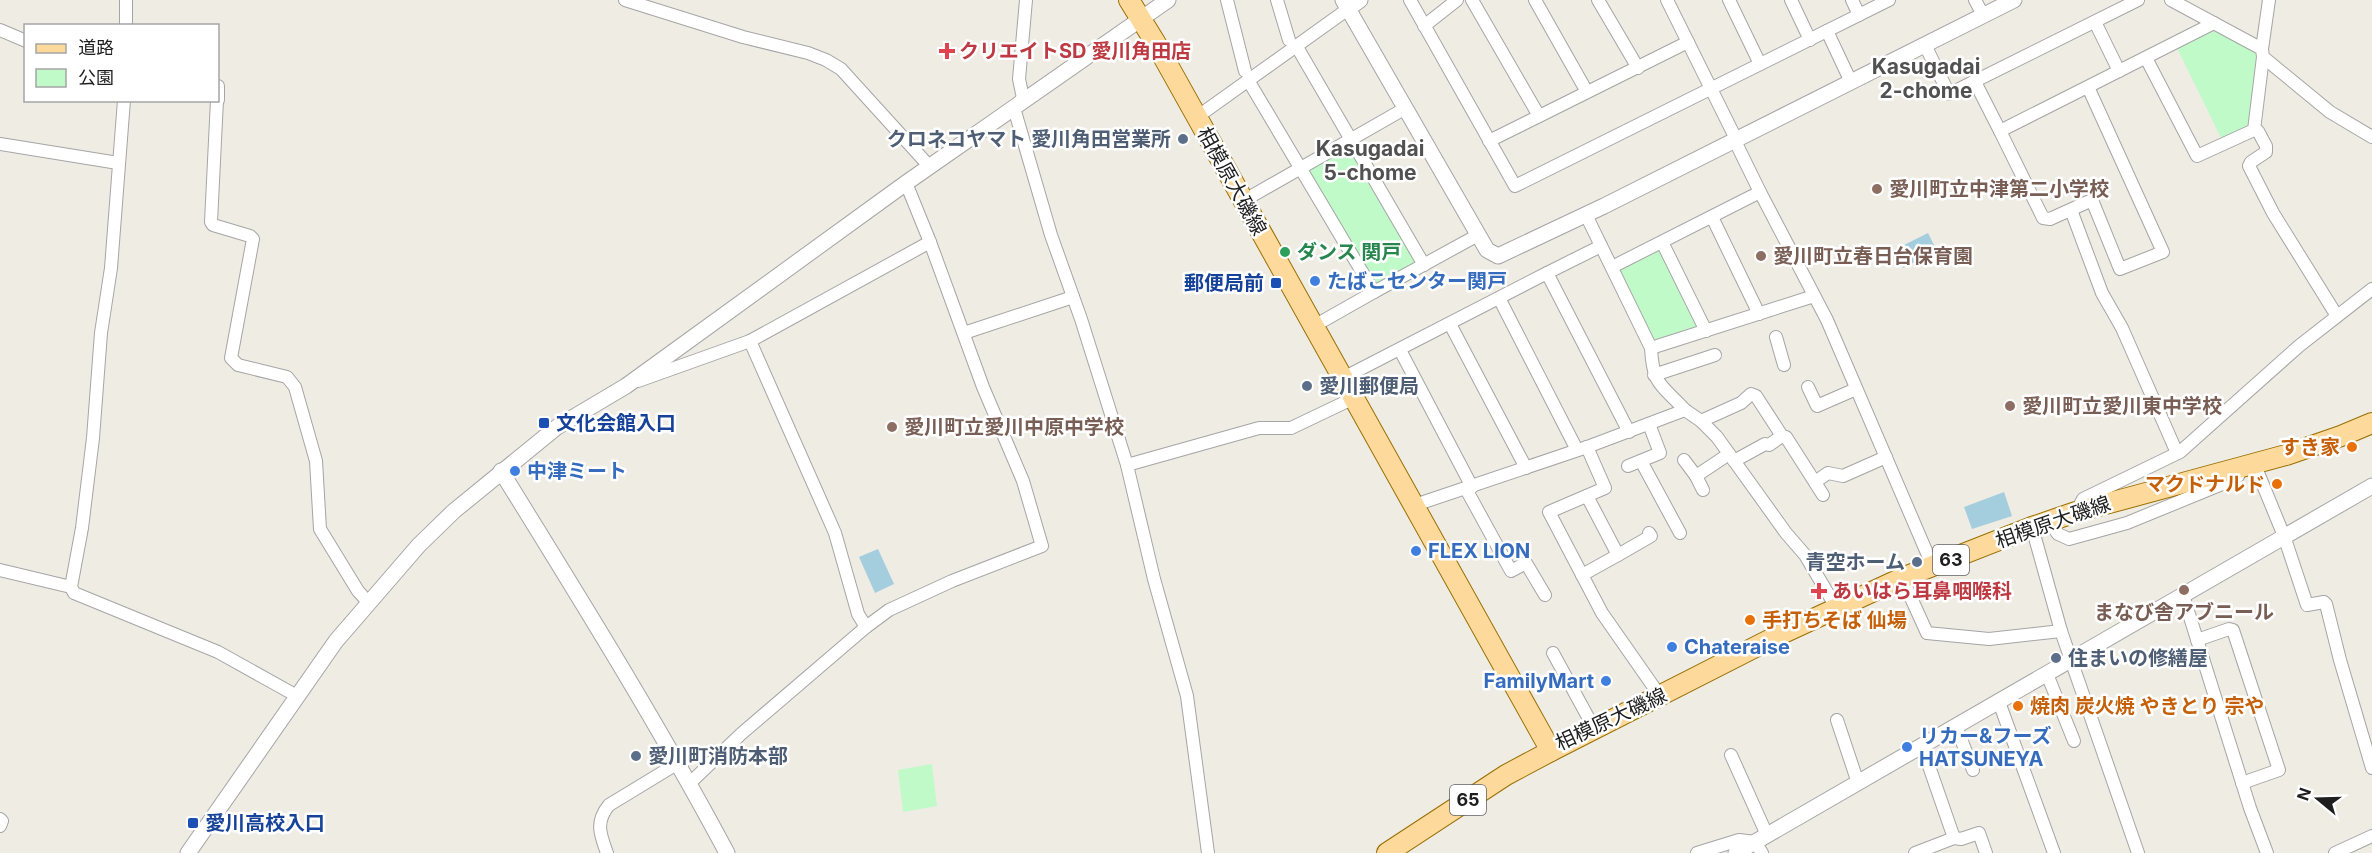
<svg xmlns="http://www.w3.org/2000/svg" width="2372" height="853" font-family="Inter,'Noto Sans JP',sans-serif">
<style>
.park{fill:#c1fac9}
.water{fill:#a4cddd}
.lines{fill:none;stroke-linecap:round;stroke-linejoin:round}
.minor-casing{stroke:#a5a5a5;stroke-width:14}
.tertiary-casing{stroke:#a5a5a5;stroke-width:17}
.primary-casing{stroke:#996f00;stroke-width:22}
.minor{stroke:#fff;stroke-width:12}
.tertiary{stroke:#fff;stroke-width:15}
.primary{stroke:#fdd99c;stroke-width:20}
.health-dot{fill:#e0444e;stroke:#fff;stroke-width:2}
.service-dot{fill:#5c6f8a;stroke:#fff;stroke-width:2}
.education-dot{fill:#8d6e63;stroke:#fff;stroke-width:2}
.leisure-dot{fill:#2e9e5b;stroke:#fff;stroke-width:2}
.shop-dot{fill:#3f7fe0;stroke:#fff;stroke-width:2}
.transit-dot{fill:#1a4fb4;stroke:#fff;stroke-width:2}
.food-dot{fill:#e8710a;stroke:#fff;stroke-width:2}
.labels{text-anchor:middle;stroke-width:5;stroke-linejoin:round;paint-order:stroke}
.shield{fill:#fff;stroke:#626262;stroke-width:1.5}
.shield-label{font-size:18px;font-weight:bold;fill:#1e1e1e}
.health-label{font-size:20px;font-weight:bold;fill:#be3a42;stroke:#fff;text-anchor:start}
.service-label{font-size:20px;font-weight:bold;fill:#4e5e75;stroke:#fff;text-anchor:start}
.street-label{font-size:20px;fill:#1e1e1e;stroke:#fff}
.education-label{font-size:20px;font-weight:bold;fill:#785e54;stroke:#fff;text-anchor:start}
.leisure-label{font-size:20px;font-weight:bold;fill:#27864d;stroke:#fff;text-anchor:start}
.shop-label{font-size:20px;font-weight:bold;fill:#366cbe;stroke:#fff;text-anchor:start}
.transit-label{font-size:20px;font-weight:bold;fill:#164399;stroke:#fff;text-anchor:start}
.food-label{font-size:20px;font-weight:bold;fill:#c56008;stroke:#fff;text-anchor:end}
.neighbourhood-label{font-size:21px;font-weight:bold;fill:#515151;stroke:#fff}
</style>
<rect width="100%" height="100%" fill="#efece4"/>
<g class="park">
<path d="M2213 28 2260 53 2249 127 2222 140 2177 48Z"/>
<path d="M1351 146 1418 264 1376 287 1305 172Z"/>
<path d="M1660 248 1699 329 1653 344 1617 268Z"/>
<path d="M932 764 937 806 903 812 898 770Z"/>
</g>
<g class="water">
<path d="M1928 233 1937 251 1903 268 1894 250Z"/>
<path d="M2004 492 2012 516 1972 529 1964 507Z"/>
<path d="M878 549 894 584 875 593 859 557Z"/>
</g>
<g class="lines">
<defs>
<g id="minor">
<path d="M126 0V26"/>
<path d="M625 0 743 37 808 53 826 60 841 69 930 167"/>
<path d="M1026 0 1019 79 1023 98 1014 108 1051 235 1081 319 1127 465 1259 428H1291L1354 398"/>
<path d="M1227 0 1245 71"/>
<path d="M1277 0 1289 40"/>
<path d="M1410 0 1515 186 1889 0"/>
<path d="M1472 0 1539 116"/>
<path d="M1535 0 1587 92"/>
<path d="M1598 0 1638 68"/>
<path d="M1667 0 1736 139"/>
<path d="M1729 0 1760 64"/>
<path d="M1791 0 1810 40"/>
<path d="M1852 0 1859 15"/>
<path d="M1975 0 1983 15"/>
<path d="M2171 0 2262 49 2263 57 2330 112 2372 137"/>
<path d="M2095 22 2119 71"/>
<path d="M1424 26 1457 0"/>
<path d="M0 30 26 41"/>
<path d="M1827 31 1851 82"/>
<path d="M1925 45 1949 94 2138 0"/>
<path d="M1297 47 1424 265"/>
<path d="M2262 49 2269 0"/>
<path d="M2146 58 2197 156 2254 130 2263 57"/>
<path d="M1248 80 1374 292 1478 235"/>
<path d="M1975 82 2000 131"/>
<path d="M218 86V100"/>
<path d="M2088 87 2163 252 2120 269 2092 200 2050 219 2043 218 2000 131 2214 23"/>
<path d="M124 100 111 268 101 333 93 438 82 528 71 587 74 593 218 652 297 696"/>
<path d="M217 100 211 222 213 225 250 236 253 239 231 358 238 365 287 377 295 387 316 461 320 529 358 591 368 602"/>
<path d="M1197 117 1348 9"/>
<path d="M2254 130 2258 131 2266 146V152L2251 162 2249 166 2273 213 2337 316"/>
<path d="M1734 139 1760 192"/>
<path d="M1489 141 1688 42"/>
<path d="M0 144 118 163"/>
<path d="M1243 201 1404 109"/>
<path d="M2071 210 2102 293 2122 328 2177 453"/>
<path d="M1586 215 1651 348 1814 296"/>
<path d="M1712 217 1759 314"/>
<path d="M1662 242 1706 331"/>
<path d="M1612 267 1760 192 1827 320 1933 567"/>
<path d="M1547 273 1601 246"/>
<path d="M1499 298 1577 450"/>
<path d="M1450 324 1526 468"/>
<path d="M1314 326 1374 292"/>
<path d="M964 333 1073 297"/>
<path d="M1776 337 1784 365"/>
<path d="M750 341 930 242"/>
<path d="M1400 350 1472 487"/>
<path d="M1654 375 1715 355"/>
<path d="M1343 378 1547 273 1629 432"/>
<path d="M638 381 750 341 835 533 858 614 866 627"/>
<path d="M1808 387 1817 406 1856 389"/>
<path d="M1685 410 1701 421 1717 437 1786 533 1805 555 1836 607"/>
<path d="M1701 421 1741 403 1751 394 1756 396 1782 436 1786 437 1823 495"/>
<path d="M1587 447 1605 488 1549 512 1602 613 1660 696"/>
<path d="M1684 460 1696 476 1729 454"/>
<path d="M1641 461 1680 533"/>
<path d="M1734 461 1765 444 1769 445 1782 436"/>
<path d="M2254 463 2284 536 2307 605 2324 602 2326 604 2340 660 2372 768"/>
<path d="M1127 465 1154 579 1187 696 1208 853"/>
<path d="M1628 466 1660 453 1649 424"/>
<path d="M1696 476 1703 490"/>
<path d="M1815 482 1828 473 1843 476 1886 457"/>
<path d="M1466 489 1511 571 1526 563 1545 595"/>
<path d="M1415 505 1587 447 1685 410C1661 384 1653 386 1651 348"/>
<path d="M2076 512 2083 499 2180 452 2299 346 2372 289"/>
<path d="M2049 521 2058 534 2069 539 2127 523 2232 480 2238 476 2241 468"/>
<path d="M2032 527 2061 631 2138 853"/>
<path d="M1618 555 1651 536 1649 533"/>
<path d="M0 570 71 587"/>
<path d="M1582 575 1618 555 1587 496"/>
<path d="M1902 578 1927 633 1989 639 2061 631"/>
<path d="M2183 595 2250 808 2267 853"/>
<path d="M2197 640 2229 629 2233 630 2279 770 2242 783"/>
<path d="M1553 653 1595 730"/>
<path d="M2047 674 2074 741"/>
<path d="M1999 702 2054 853"/>
<path d="M1837 720 1858 783"/>
<path d="M1956 726 1973 770"/>
<path d="M1922 746 1954 838"/>
<path d="M1731 755 1767 835"/>
<path d="M690 783 741 734 866 627 889 610 952 581 1042 546 1023 481 983 387 930 242 906 183"/>
<path d="M0 819 2 821 0 826"/>
<path d="M607 853C600 834 595 822 609 805L678 763"/>
<path d="M1697 853 1739 840 1755 842 1762 853"/>
<path d="M1915 853 1954 838 1961 839 1979 833 1986 853"/>
<path d="M2335 853 2372 836"/>
</g>
<g id="tertiary">
<path d="M1343 0 1487 250 1498 256 1604 206 2014 0"/>
<path d="M1348 9 1360 0"/>
<path d="M501 471C579 597 657 722 727 853"/>
<path d="M188 853 336 641 419 545 454 511 557 427 626 386 906 183 1168 0"/>
<path d="M1736 853 2372 486"/>
</g>
<g id="primary">
<path d="M1129 0 1155 42 1551 751"/>
<path d="M1387 853 1506 775 1551 751 1779 635 1902 578 2032 527 2076 512 2286 455 2341 436 2372 423"/>
</g>
</defs>
<use href="#minor" class="minor-casing"/>
<use href="#tertiary" class="tertiary-casing"/>
<use href="#primary" class="primary-casing"/>
<use href="#minor" class="minor"/>
<use href="#tertiary" class="tertiary"/>
<use href="#primary" class="primary"/>
</g>
<g class="health-dot">
<path d="M944 42h6v6h6v6h-6v6h-6v-6h-6v-6h6z"/>
<path d="M1816 582h6v6h6v6h-6v6h-6v-6h-6v-6h6z"/>
</g>
<g class="service-dot">
<circle cx="1183" cy="139" r="6"/>
<circle cx="1307" cy="386" r="6"/>
<circle cx="1917" cy="562" r="6"/>
<circle cx="2056" cy="658" r="6"/>
<circle cx="636" cy="756" r="6"/>
</g>
<g class="education-dot">
<circle cx="1877" cy="189" r="6"/>
<circle cx="1761" cy="256" r="6"/>
<circle cx="2010" cy="406" r="6"/>
<circle cx="892" cy="427" r="6"/>
<circle cx="2184" cy="590" r="6"/>
</g>
<circle class="leisure-dot" cx="1285" cy="252" r="6"/>
<g class="shop-dot">
<circle cx="1315" cy="281" r="6"/>
<circle cx="515" cy="471" r="6"/>
<circle cx="1416" cy="551" r="6"/>
<circle cx="1672" cy="647" r="6"/>
<circle cx="1606" cy="681" r="6"/>
<circle cx="1907" cy="747" r="6"/>
</g>
<g class="transit-dot">
<rect x="1270" y="277" width="12" height="12" rx="3"/>
<rect x="538" y="417" width="12" height="12" rx="3"/>
<rect x="187" y="817" width="12" height="12" rx="3"/>
</g>
<g class="food-dot">
<circle cx="2352" cy="447" r="6"/>
<circle cx="2277" cy="484" r="6"/>
<circle cx="1750" cy="620" r="6"/>
<circle cx="2018" cy="706" r="6"/>
</g>
<g class="labels">
<g class="shield">
<rect x="1933" y="545" width="36" height="30" rx="4.5"/>
<rect x="1450" y="785" width="36" height="30" rx="4.5"/>
</g>
<g class="shield-label">
<text x="1951" y="566">63</text>
<text x="1468" y="806">65</text>
</g>
<g class="health-label">
<text x="959" y="58">クリエイトSD 愛川角田店</text>
<text x="1832" y="598">あいはら耳鼻咽喉科</text>
</g>
<g class="service-label">
<text x="1171" y="146" text-anchor="end">クロネコヤマト 愛川角田営業所</text>
<text x="1319" y="393">愛川郵便局</text>
<text x="1905" y="569" text-anchor="end">青空ホーム</text>
<text x="2068" y="665">住まいの修繕屋</text>
<text x="648" y="763">愛川町消防本部</text>
</g>
<g class="street-label">
<text transform="translate(1232 181) rotate(61)" y="7">相模原大磯線</text>
<text transform="translate(2053 522) rotate(-19)" y="7">相模原大磯線</text>
<text transform="translate(1611 719) rotate(-25)" y="7">相模原大磯線</text>
</g>
<g class="education-label">
<text x="1889" y="196">愛川町立中津第二小学校</text>
<text x="1773" y="263">愛川町立春日台保育園</text>
<text x="2022" y="413">愛川町立愛川東中学校</text>
<text x="904" y="434">愛川町立愛川中原中学校</text>
<text x="2184" y="619" text-anchor="middle">まなび舎アブニール</text>
</g>
<g class="leisure-label">
<text x="1297" y="259">ダンス 関戸</text>
</g>
<g class="shop-label">
<text x="1327" y="288">たばこセンター関戸</text>
<text x="527" y="478">中津ミート</text>
<text x="1428" y="558">FLEX LION</text>
<text x="1684" y="654">Chateraise</text>
<text x="1594" y="688" text-anchor="end">FamilyMart</text>
<text x="1919" y="743">リカー&amp;フーズ<tspan x="1919" dy="23">HATSUNEYA</tspan></text>
</g>
<g class="transit-label">
<text x="1264" y="290" text-anchor="end">郵便局前</text>
<text x="556" y="430">文化会館入口</text>
<text x="205" y="830">愛川高校入口</text>
</g>
<g class="food-label">
<text x="2340" y="454">すき家</text>
<text x="2265" y="491">マクドナルド</text>
<text x="1762" y="627" text-anchor="start">手打ちそば 仙場</text>
<text x="2030" y="713" text-anchor="start">焼肉 炭火焼 やきとり 宗や</text>
</g>
<g class="neighbourhood-label">
<text x="1926" y="74">Kasugadai<tspan x="1926" dy="24">2-chome</tspan></text>
<text x="1370" y="156">Kasugadai<tspan x="1370" dy="24">5-chome</tspan></text>
</g>
</g>
<rect x="24" y="24" width="195" height="78" fill="#ffffff" stroke="#a5a5a5" stroke-width="1.5"/>
<rect x="36" y="44" width="30" height="9" fill="#fdd99c" stroke="#a5a5a5" stroke-width="1.5"/>
<text x="78" y="54" font-size="18" fill="#1e1e1e">道路</text>
<rect x="36" y="69" width="30" height="18" fill="#c1fac9" stroke="#a5a5a5" stroke-width="1.5"/>
<text x="78" y="84" font-size="18" fill="#1e1e1e">公園</text>
<g transform="translate(2318 799) rotate(289)" stroke="#ffffff" stroke-width="4.5" paint-order="stroke">
<path d="M0-4.5L10 22L0 15L-10 22Z" fill="#1e1e1e"/>
<text y="-9" font-size="16" font-weight="bold" text-anchor="middle" fill="#1e1e1e">N</text>
</g>
</svg>
